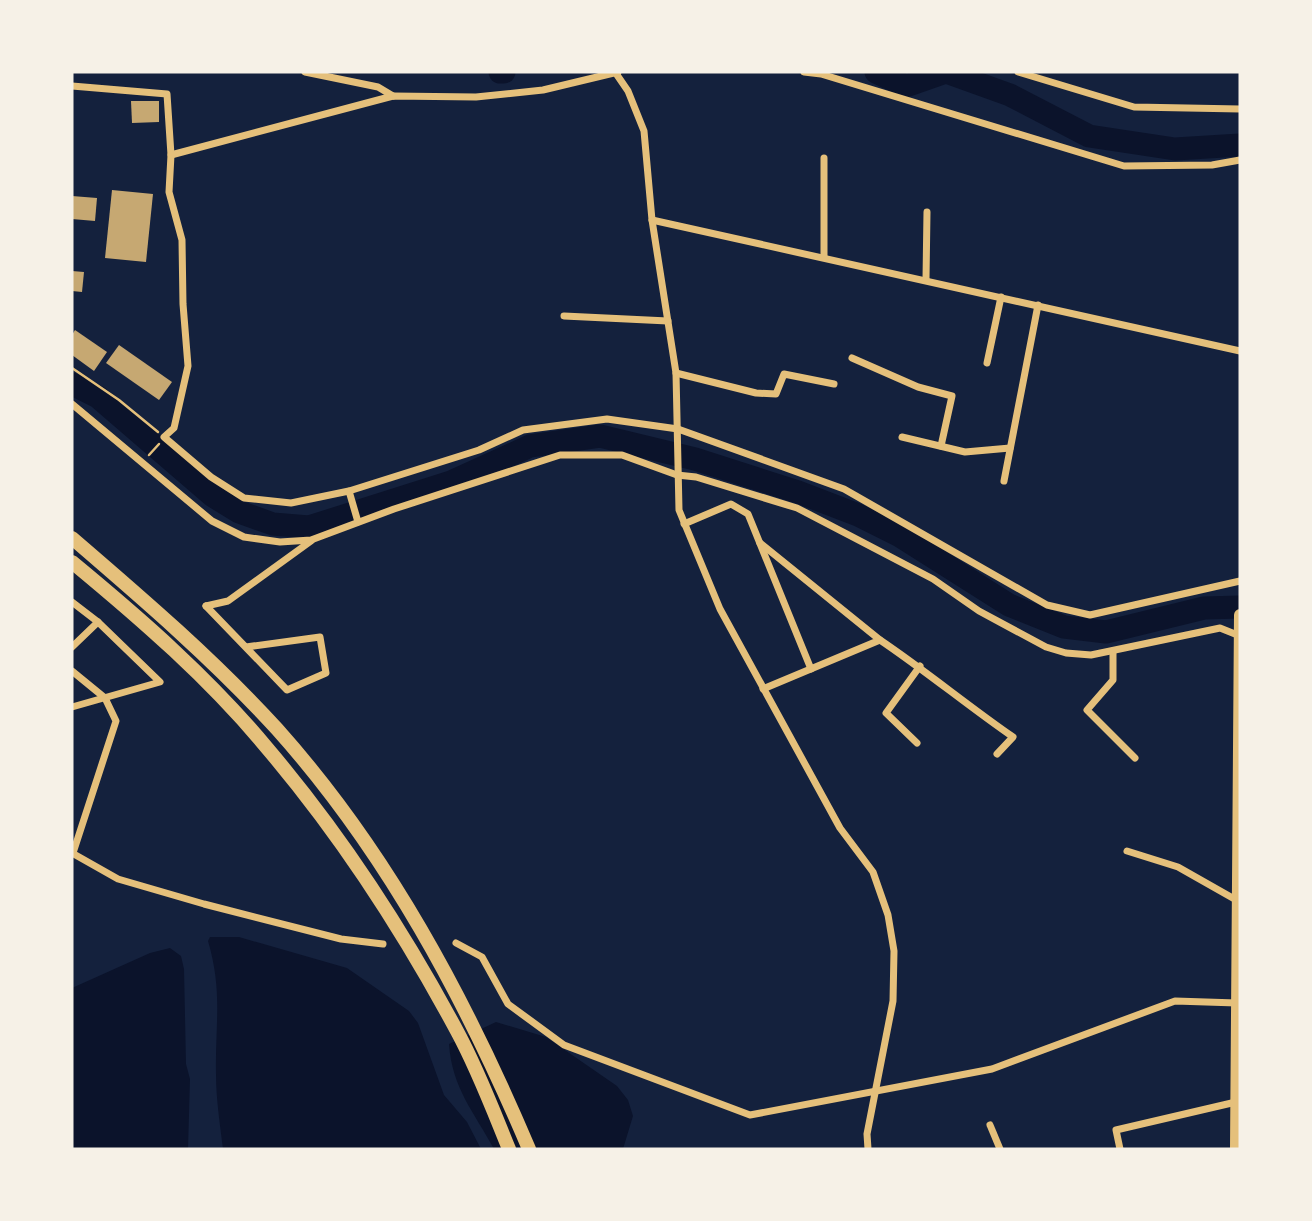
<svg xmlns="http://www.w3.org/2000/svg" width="1312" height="1221" font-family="'Fira Sans',sans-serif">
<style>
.water{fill:#0b132b}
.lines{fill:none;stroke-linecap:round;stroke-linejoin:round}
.river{stroke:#0b132b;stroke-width:23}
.building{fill:#c6a872}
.path{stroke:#e5c07b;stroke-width:2.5}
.minor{stroke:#e5c07b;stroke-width:7}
.trunk{stroke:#e5c07b;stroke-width:12}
.motorway{stroke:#e5c07b;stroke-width:14}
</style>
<rect width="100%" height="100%" fill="#14213d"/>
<g class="water">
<path d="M210 937H239L347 968 409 1011 418 1023 444 1095 467 1122 481 1149H223C220 1124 216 1099 216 1074 215 1024 223 992 208 941Z"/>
<path d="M170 948 181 956 184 969 186 1064 190 1079 188 1149H72V988L150 953Z"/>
<path d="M496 1022 546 1037 617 1086 628 1100 633 1116 623 1149H494C474 1112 452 1088 449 1044Z"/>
</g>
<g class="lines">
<g class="river">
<path d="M500 72H504"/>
<path d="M876 72 906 86 946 72 1010 95 1089 136 1175 149 1240 145"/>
<path d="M72 384 98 397 213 496 239 512 273 524 309 527 451 482 530 446 600 436 695 459 798 492 858 515 900 536 1009 605 1064 627 1106 632 1204 608 1240 607"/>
</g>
</g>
<g class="building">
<path d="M131 101H159V122L132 123Z"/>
<path d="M112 190 153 194 146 262 105 258Z"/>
<path d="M72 196 97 198 95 221 72 219Z"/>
<path d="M72 271 84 272 82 292 72 291Z"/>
<path d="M75 330 107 352 94 371 72 355V335Z"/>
<path d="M119 345 172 382 159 400 106 363Z"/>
</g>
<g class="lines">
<g class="path">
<path d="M72 368 119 400 158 432"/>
<path d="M149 455 159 444"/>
</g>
<g class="minor">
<path d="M305 72 378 87 393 96"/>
<path d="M615 72 628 91 644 131 652 220 676 373 679 510 720 609 840 828 873 872 888 915 894 951 893 1001 867 1134 868 1149"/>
<path d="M804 72 821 74 1124 166 1212 165 1240 160"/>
<path d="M1018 72 1134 107 1240 109"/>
<path d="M72 86 167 94 171 155 169 192 182 240 183 304 188 366 174 428 164 437 211 477 244 498 291 503 349 491 479 450 523 430 607 419 678 429 844 489 1047 605 1090 615 1240 581"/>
<path d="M171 155 393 96 476 97 543 90 618 72"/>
<path d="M652 220 1240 351"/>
<path d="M824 256V158"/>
<path d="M926 279 927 212"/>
<path d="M564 316 668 321"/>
<path d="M852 358 918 387 952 396 941 446"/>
<path d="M987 363 1001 297"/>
<path d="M676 373 756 393 776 394 784 374 834 384"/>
<path d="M72 404 212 521 244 537 280 542 311 540 394 509 560 455H622L677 475 696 477 797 508 933 579 979 611 1046 647 1066 653 1091 655 1220 628 1240 636"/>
<path d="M902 437 965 452 1010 448"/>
<path d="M1004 481 1038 305"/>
<path d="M349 491 358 522"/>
<path d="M684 524 731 504 748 514 811 669"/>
<path d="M760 543 880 640 763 689"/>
<path d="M72 602 98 622 160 682 72 707"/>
<path d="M206 606 287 690 326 673 320 637 246 647"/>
<path d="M206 606 228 601 311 541"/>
<path d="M880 640C926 671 968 706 1013 737L997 754"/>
<path d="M72 647 98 622"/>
<path d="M1113 651V680L1087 710 1135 758"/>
<path d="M72 671 105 698 116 721 73 853"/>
<path d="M917 743 886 713 920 666"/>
<path d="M1127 851 1178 867 1238 901"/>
<path d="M72 853 118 879 204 904 341 939 383 944"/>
<path d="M456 943 482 957 508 1004 564 1045 750 1115 992 1069 1175 1001 1237 1003"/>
<path d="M990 1125 1000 1149"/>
<path d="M1120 1149 1116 1130 1236 1102"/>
</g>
<path class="trunk" d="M1236 1149 1240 615"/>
<g class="motorway">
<path d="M72 538C143 599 214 660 277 729 387 852 465 998 529 1149"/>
<path d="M72 562C141 619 210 679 267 748 341 835 404 932 458 1033 478 1070 493 1110 509 1149"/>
</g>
</g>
<rect width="1312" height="1221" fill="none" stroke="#f6f1e7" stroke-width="147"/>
</svg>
